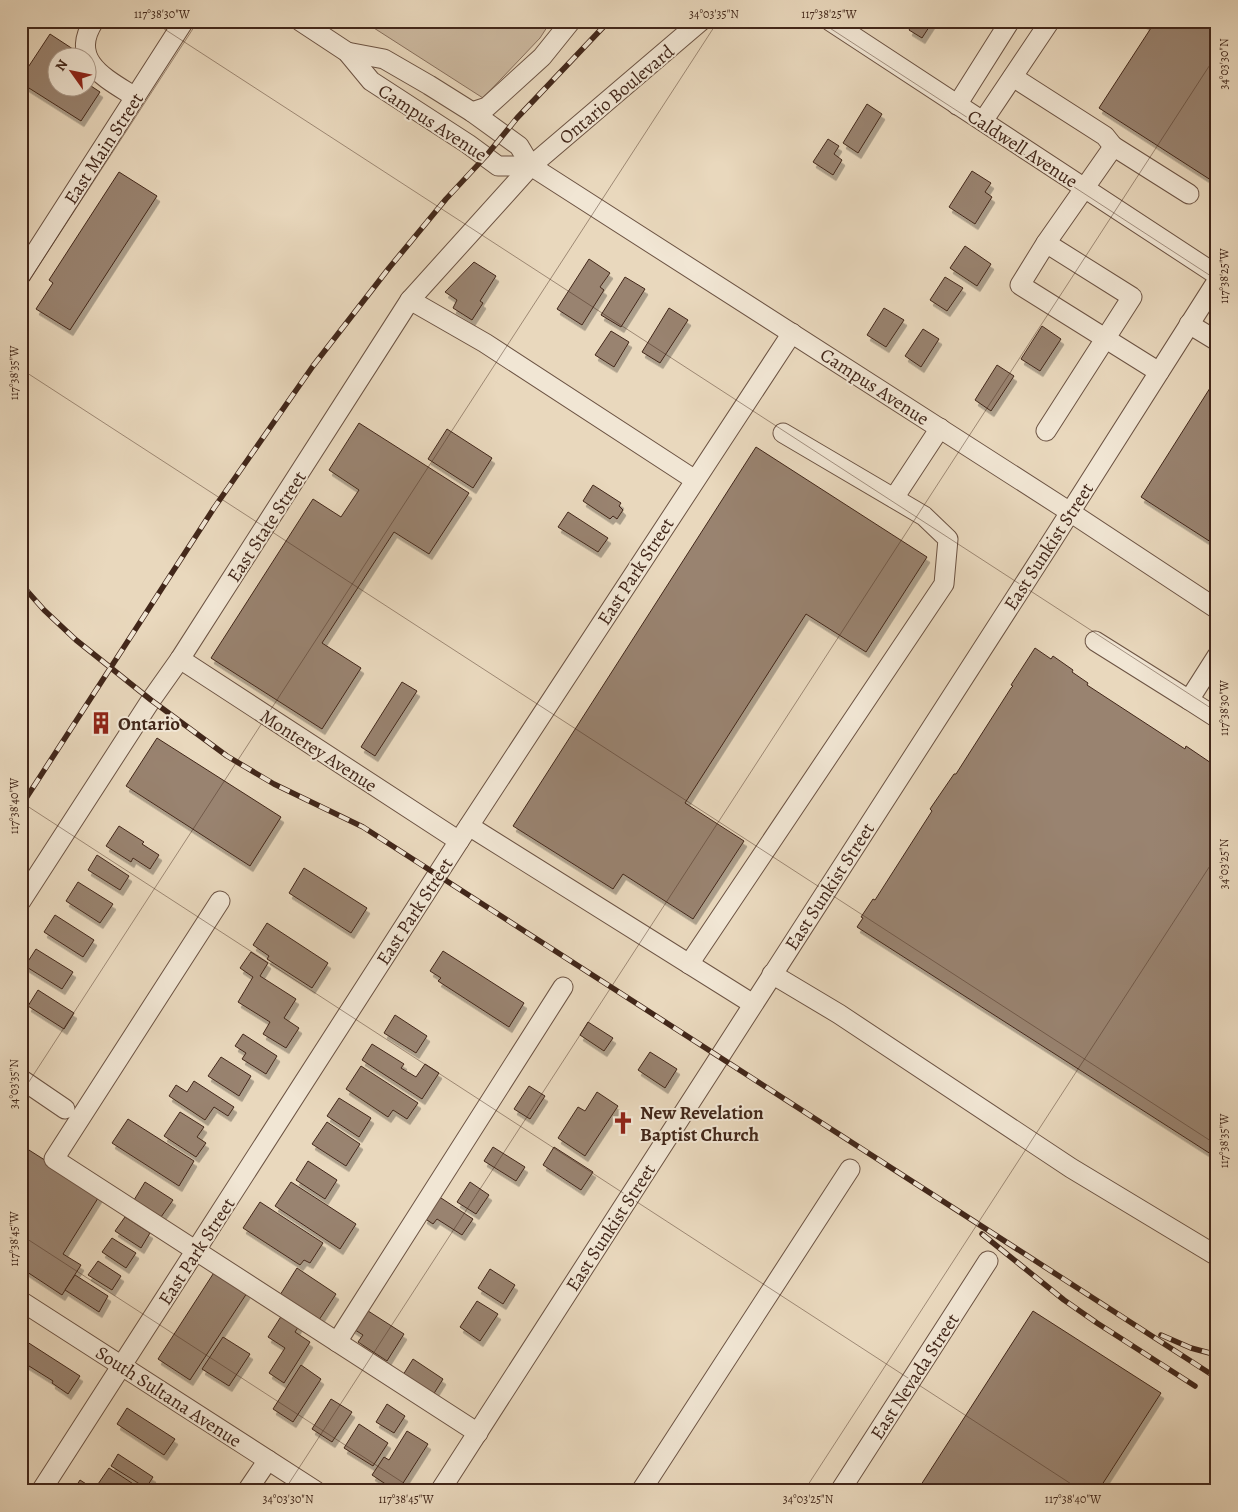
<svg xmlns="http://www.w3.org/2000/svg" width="1238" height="1512" font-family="Alegreya,serif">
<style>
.green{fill:#cdbaa1;stroke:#88705e}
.building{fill:#99836f;stroke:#42271a;filter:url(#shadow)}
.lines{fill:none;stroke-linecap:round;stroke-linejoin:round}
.minor-casing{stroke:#6c5343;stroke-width:21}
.minor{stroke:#f1e6d4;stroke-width:19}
.rail-casing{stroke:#42271a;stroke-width:5.5}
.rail{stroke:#f1e6d4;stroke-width:4;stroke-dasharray:11;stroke-linecap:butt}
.ticks{fill:none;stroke:#42271a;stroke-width:1;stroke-opacity:0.45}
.labels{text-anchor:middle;stroke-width:4;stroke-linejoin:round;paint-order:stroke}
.street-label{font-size:19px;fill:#42271a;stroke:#f1e6d4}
.poi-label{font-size:19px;font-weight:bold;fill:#42271a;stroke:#f1e6d4;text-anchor:start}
.neatline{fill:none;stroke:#42271a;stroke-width:2}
.ticks-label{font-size:12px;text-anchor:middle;fill:#42271a}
</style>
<defs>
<filter id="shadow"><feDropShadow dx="3" dy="5.5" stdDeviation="0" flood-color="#0004"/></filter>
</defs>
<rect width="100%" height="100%" fill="#e9d8bd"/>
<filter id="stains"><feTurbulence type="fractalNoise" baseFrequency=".004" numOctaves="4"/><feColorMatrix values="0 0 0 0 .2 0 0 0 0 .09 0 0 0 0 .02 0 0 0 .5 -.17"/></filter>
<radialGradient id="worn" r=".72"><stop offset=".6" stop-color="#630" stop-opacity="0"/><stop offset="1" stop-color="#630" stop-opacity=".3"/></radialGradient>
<path class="green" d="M363 21H551L540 38 483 98Z"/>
<g class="building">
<path d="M907 21H933L922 38 909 30 912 25Z"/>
<path d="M1141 21H1217V184L1099 108 1151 28Z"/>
<path d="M50 34 79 53 76 58H58V88H88V84L100 92 81 121 21 83V78Z"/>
<path d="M867 104 882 114 858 153 843 143Z"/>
<path d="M828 139 839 146 834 154 842 160 833 175 813 162Z"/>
<path d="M972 171 991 183 985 192 992 197 975 224 949 207Z"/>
<path d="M119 172 157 196 70 330 36 309 53 283 49 280Z"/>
<path d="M965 246 991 264 977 286 950 268Z"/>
<path d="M589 259 610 273 600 287 604 290 582 325 557 309Z"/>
<path d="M474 262 496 276 480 301 483 303 472 320 453 308 457 300 445 292Z"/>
<path d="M625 277 645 289 621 327 601 315Z"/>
<path d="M945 277 963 288 947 311 930 300Z"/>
<path d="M669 308 688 320 660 363 642 352Z"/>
<path d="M884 308 904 320 886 347 867 335Z"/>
<path d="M1042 326 1061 339 1040 371 1021 359Z"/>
<path d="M923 329 939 339 921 367 905 356Z"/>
<path d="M611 331 629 342 614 367 595 355Z"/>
<path d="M997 365 1014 376 991 411 975 400Z"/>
<path d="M1217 377V546L1141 497Z"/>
<path d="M359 423 469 493 429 554 394 532 322 643 361 668 322 729 211 658 313 499 341 517 359 490 329 470Z"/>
<path d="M447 429 492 458 473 488 428 459Z"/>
<path d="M756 447 927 557 866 652 806 614 685 803 744 841 693 919 623 874 613 889 513 826Z"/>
<path d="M593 485 621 503 619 506 623 510 617 519 613 516 610 519 583 501Z"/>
<path d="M568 512 608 538 598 552 558 527Z"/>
<path d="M1035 648 1051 659 1053 656 1073 670 1072 672 1088 683 1087 685 1185 749 1186 746 1217 767V1158L857 927 863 918 861 917 873 899 875 900 932 811 930 809 954 774H956L1011 688 1013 686 1011 685Z"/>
<path d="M402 682 417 691 375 756 361 747Z"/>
<path d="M101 717 107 721 101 730 95 726Z"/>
<path d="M157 738 281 817 250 866 126 786Z"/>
<path d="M119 826 144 842 142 844 159 855 150 869 133 858 131 862 106 846Z"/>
<path d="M97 855 129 876 120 890 88 870Z"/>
<path d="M304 868 367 908 351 933 289 893Z"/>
<path d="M78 882 113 904 100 923 66 901Z"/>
<path d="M55 915 94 940 83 957 44 932Z"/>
<path d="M267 923 328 963 312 988 267 959 269 956 253 945Z"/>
<path d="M36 949 73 972 62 989 25 966Z"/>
<path d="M443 951 524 1003 509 1027 438 981 441 978 430 971Z"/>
<path d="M251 952 268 963 260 976 296 999 284 1018 299 1028 286 1048 263 1034 270 1022 238 1002 253 977 240 968Z"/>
<path d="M38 990 74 1013 64 1029 28 1006Z"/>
<path d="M395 1015 427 1036 416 1053 384 1033Z"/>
<path d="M588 1022 613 1038 604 1051 580 1035Z"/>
<path d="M243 1034 277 1056 266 1074 242 1059 246 1053 235 1046Z"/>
<path d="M372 1044 404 1064 401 1068 416 1077 425 1064 439 1073 422 1099 362 1060Z"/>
<path d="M650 1052 677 1069 665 1088 638 1070Z"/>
<path d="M221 1057 251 1076 239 1096 208 1076Z"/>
<path d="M361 1066 418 1103 407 1119 393 1110 388 1117 346 1089Z"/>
<path d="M194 1081 234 1107 228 1116 214 1107 205 1120 169 1096 176 1085 187 1092Z"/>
<path d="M529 1086 545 1096 530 1119 514 1109Z"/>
<path d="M597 1092 618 1106 585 1156 558 1138 578 1107 585 1111Z"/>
<path d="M339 1098 371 1118 359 1137 327 1116Z"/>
<path d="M180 1112 204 1127 197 1137 206 1143 196 1157 164 1136Z"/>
<path d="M128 1119 194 1161 179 1186 112 1143Z"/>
<path d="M327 1122 360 1144 346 1166 312 1144Z"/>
<path d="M21 1145 100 1195 63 1254 81 1265 62 1295 21 1268Z"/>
<path d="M493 1147 525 1167 516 1181 484 1161Z"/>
<path d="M554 1147 593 1172 581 1190 543 1165Z"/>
<path d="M308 1161 337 1180 325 1199 296 1180Z"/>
<path d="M145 1182 173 1200 161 1217 134 1200Z"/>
<path d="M291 1182 356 1224 340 1249 275 1206Z"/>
<path d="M470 1182 489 1195 476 1214 457 1202Z"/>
<path d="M438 1196 473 1219 462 1235 437 1219 433 1224 424 1218Z"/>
<path d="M260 1202 323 1243 310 1263 304 1260 300 1265 243 1228Z"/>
<path d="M125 1217 150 1233 141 1248 115 1231Z"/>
<path d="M112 1238 136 1253 126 1268 102 1252Z"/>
<path d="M98 1261 121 1276 112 1290 88 1275Z"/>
<path d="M297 1268 336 1294 319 1320 280 1295Z"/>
<path d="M490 1269 515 1285 503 1304 478 1288Z"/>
<path d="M215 1271 247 1293 190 1380 158 1359Z"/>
<path d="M75 1275 108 1296 99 1312 65 1290Z"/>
<path d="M477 1301 498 1314 480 1341 460 1327Z"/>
<path d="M365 1309 404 1334 387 1361 358 1342 363 1335 352 1328Z"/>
<path d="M1033 1311 1161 1393 1098 1491H917Z"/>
<path d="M282 1315 299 1326 295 1332 310 1342 284 1383 269 1373 285 1348 268 1337Z"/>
<path d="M223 1337 250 1354 229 1386 202 1369Z"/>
<path d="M21 1338 80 1376 68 1394 52 1383 53 1381 21 1361Z"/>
<path d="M413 1359 443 1379 433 1395 403 1375Z"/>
<path d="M301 1365 321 1379 293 1422 273 1409Z"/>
<path d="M331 1399 352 1412 332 1442 312 1429Z"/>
<path d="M387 1404 405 1416 394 1433 376 1422Z"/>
<path d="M127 1408 175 1439 164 1455 117 1424Z"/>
<path d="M359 1424 388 1443 373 1466 344 1448Z"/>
<path d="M407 1431 428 1444 398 1491H396L372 1475 384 1457 389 1460Z"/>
<path d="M118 1454 153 1477 146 1488 111 1466Z"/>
<path d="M109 1468 144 1491H102L96 1487Z"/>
<path d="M80 1480 97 1491H73Z"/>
</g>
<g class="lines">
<defs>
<g id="minor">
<path d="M94 21C68 61 107 79 135 97"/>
<path d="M300 21 347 52 371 81 468 144 498 166H531"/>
<path d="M830 21 1217 275"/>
<path d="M347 52 384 59 429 85 472 112 519 146 531 166 1070 512 1217 609"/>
<path d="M1013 77 1105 136 1113 146 1109 153 1046 243 1020 285 1159 372"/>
<path d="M957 105 1010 21"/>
<path d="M472 112 487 107 542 57 571 21"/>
<path d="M983 121 1050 21"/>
<path d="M1113 146 1189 194"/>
<path d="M21 275 184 21"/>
<path d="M410 300 485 343 695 480"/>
<path d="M1189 324 1217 341"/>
<path d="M1046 431 1132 297 1046 243"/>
<path d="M894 498 940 428"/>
<path d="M1095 641 1189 700"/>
<path d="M1217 656 1189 700 1217 718"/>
<path d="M180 659 459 841"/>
<path d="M469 826 753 1004"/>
<path d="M21 901 151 700 180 659 410 300 531 166 701 21"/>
<path d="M220 901 54 1159 478 1433"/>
<path d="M689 964 944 584 948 539 924 516 783 433"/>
<path d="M772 974 839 1014 1071 1168 1217 1256"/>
<path d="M21 1079 65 1109"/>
<path d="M21 1301 316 1491"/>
<path d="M337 1342 563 987"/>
<path d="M41 1491 459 841 792 333"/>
<path d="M247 1491 268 1460"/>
<path d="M440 1491 1048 547 1217 281"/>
<path d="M641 1491 850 1169"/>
<path d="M840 1491 988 1261"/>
</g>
</defs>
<use href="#minor" class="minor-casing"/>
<use href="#minor" class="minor"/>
<defs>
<g id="rail">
<path d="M21 584 44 610 76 640 151 700 227 756 274 784 363 827 1217 1378"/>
<path d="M21 806 214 508 313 366 389 268 446 199 486 156 517 118 609 21"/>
<path d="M982 1234 1064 1300 1097 1323 1195 1386"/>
<path d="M1161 1335 1191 1348 1217 1355"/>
</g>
</defs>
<use href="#rail" class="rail-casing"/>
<use href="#rail" class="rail"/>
</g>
<path class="ticks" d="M152 21 1217 712M819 21 1217 280M21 293 198 21M21 369 1217 1145M21 802 1082 1491M21 1094 718 21M21 1235 416 1491M284 1491 1217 54M804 1491 1217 855"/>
<defs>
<symbol id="building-bare" viewBox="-9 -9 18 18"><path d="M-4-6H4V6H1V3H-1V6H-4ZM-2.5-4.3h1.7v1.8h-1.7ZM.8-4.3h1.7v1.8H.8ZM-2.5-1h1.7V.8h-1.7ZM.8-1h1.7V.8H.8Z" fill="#8f2418" stroke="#f1e6d4" stroke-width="2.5" paint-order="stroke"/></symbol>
<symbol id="church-bare" viewBox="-9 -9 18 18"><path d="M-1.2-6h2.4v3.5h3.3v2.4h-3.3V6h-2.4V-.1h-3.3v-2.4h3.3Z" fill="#8f2418" stroke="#f1e6d4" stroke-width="2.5" paint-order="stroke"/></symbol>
</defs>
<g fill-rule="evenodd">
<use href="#building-bare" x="85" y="707" width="32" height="32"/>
<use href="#church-bare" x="607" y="1107" width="32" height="32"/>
</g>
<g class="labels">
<g class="street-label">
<text transform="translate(616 94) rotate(-40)" y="7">Ontario Boulevard</text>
<text transform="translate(433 122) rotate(33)" y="7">Campus Avenue</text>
<text transform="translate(103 148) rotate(-57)" y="7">East Main Street</text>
<text transform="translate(1023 148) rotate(33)" y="7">Caldwell Avenue</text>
<text transform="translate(875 386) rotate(33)" y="7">Campus Avenue</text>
<text transform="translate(266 526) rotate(-57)" y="7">East State Street</text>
<text transform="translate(1048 546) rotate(-57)" y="7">East Sunkist Street</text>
<text transform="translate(635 571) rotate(-57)" y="7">East Park Street</text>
<text transform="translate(319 750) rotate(33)" y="7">Monterey Avenue</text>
<text transform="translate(829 886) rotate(-57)" y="7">East Sunkist Street</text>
<text transform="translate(414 911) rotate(-57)" y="7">East Park Street</text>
<text transform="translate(610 1227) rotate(-57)" y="7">East Sunkist Street</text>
<text transform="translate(196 1251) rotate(-57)" y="7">East Park Street</text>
<text transform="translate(914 1376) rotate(-57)" y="7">East Nevada Street</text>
<text transform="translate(169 1396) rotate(33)" y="7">South Sultana Avenue</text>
</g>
<g class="poi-label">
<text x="118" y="730">Ontario</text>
<text x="640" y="1119">New Revelation<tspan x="640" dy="22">Baptist Church</tspan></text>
</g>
</g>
<rect width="1238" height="1512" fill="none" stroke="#e9d8bd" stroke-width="55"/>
<g transform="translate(72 72) rotate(303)"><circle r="24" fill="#f1e6d4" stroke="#ab9a8a"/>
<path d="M0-4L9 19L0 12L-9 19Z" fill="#8f2418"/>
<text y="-8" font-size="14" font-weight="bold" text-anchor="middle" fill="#42271a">N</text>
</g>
<rect x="28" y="28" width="1182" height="1456" class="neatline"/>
<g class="ticks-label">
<text x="162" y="18">117°38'30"W</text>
<text x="714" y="18">34°03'35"N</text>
<text x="829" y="18">117°38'25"W</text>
<text transform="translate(1224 64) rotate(-90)" y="4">34°03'30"N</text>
<text transform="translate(1224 276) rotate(-90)" y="4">117°38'25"W</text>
<text transform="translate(14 373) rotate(-90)" y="4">117°38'35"W</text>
<text transform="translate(1224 708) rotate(-90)" y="4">117°38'30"W</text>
<text transform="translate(14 806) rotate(-90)" y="4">117°38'40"W</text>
<text transform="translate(1224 864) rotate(-90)" y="4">34°03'25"N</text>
<text transform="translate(14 1084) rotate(-90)" y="4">34°03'35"N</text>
<text transform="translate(1224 1141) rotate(-90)" y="4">117°38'35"W</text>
<text transform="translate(14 1239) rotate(-90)" y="4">117°38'45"W</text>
<text x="288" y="1503">34°03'30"N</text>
<text x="406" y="1503">117°38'45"W</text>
<text x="808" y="1503">34°03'25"N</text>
<text x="1073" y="1503">117°38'40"W</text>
</g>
<rect width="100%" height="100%" filter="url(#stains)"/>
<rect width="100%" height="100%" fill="url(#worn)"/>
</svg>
